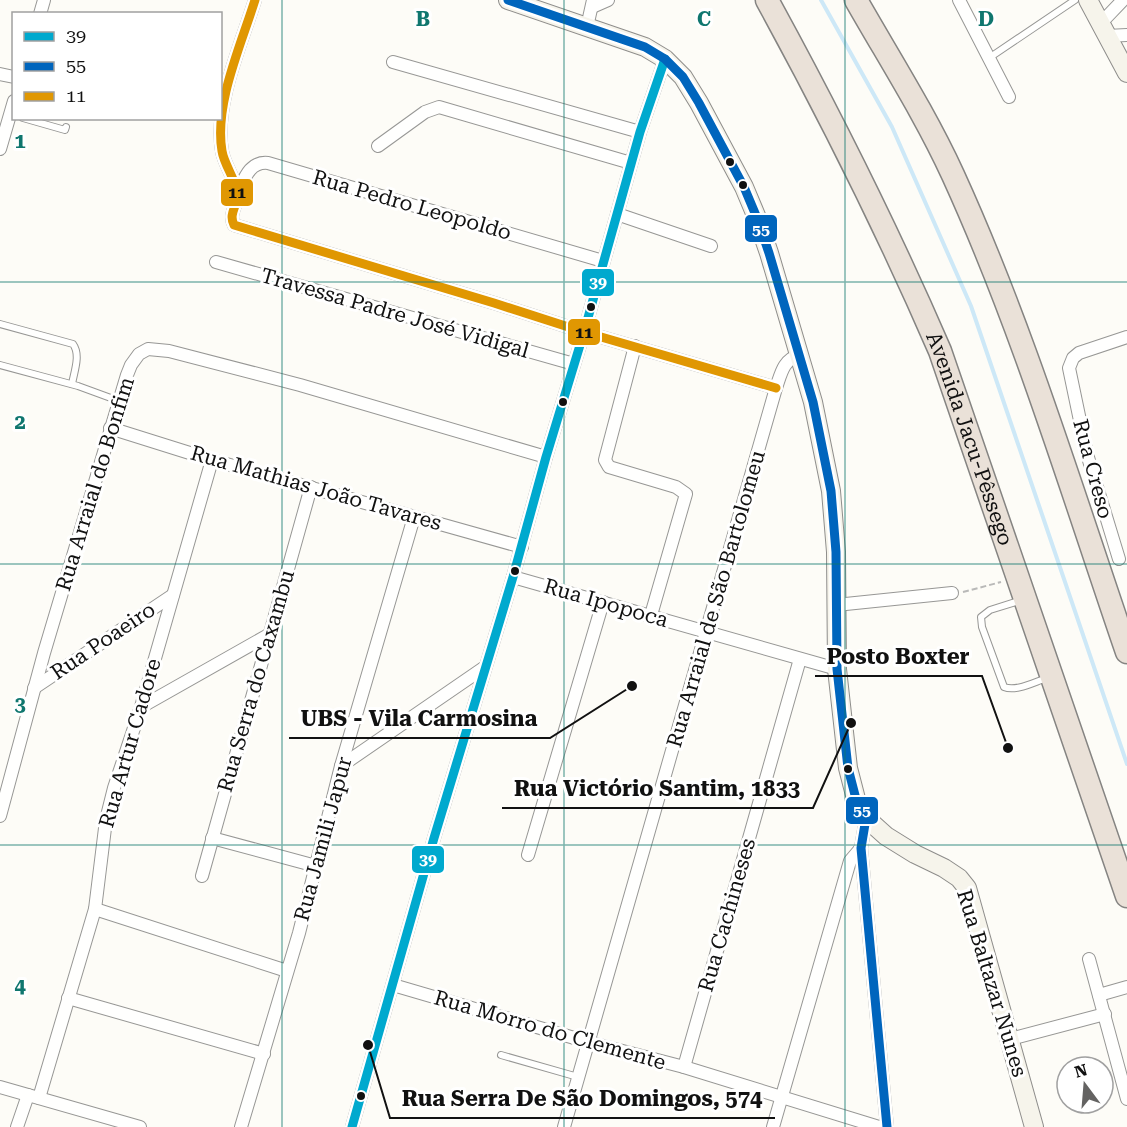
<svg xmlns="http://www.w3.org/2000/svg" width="1127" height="1127" font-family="'Roboto Serif',serif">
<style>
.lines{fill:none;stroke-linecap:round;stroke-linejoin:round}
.stream{stroke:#cde8f7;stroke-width:4}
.lane-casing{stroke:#979795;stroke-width:8}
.street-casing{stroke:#979795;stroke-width:14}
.secondary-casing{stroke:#8e8d8b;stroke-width:20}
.highway-casing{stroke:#858482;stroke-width:25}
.path{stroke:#b9b9b8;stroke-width:2;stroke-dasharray:6 3;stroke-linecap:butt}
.lane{stroke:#fffffe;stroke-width:6}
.street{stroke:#fffffe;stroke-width:12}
.secondary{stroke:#f6f4eb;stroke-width:18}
.highway{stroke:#eae1d8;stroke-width:22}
.bus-1-casing{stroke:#fff;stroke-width:14}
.bus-2-casing{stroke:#fff;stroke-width:14}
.bus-3-casing{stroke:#fff;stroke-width:14}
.bus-1{stroke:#00a9ce;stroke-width:9}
.bus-2{stroke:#0065bd;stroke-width:9}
.bus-3{stroke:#e09702;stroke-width:9}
.grid{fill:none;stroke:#0f766e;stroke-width:1.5;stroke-opacity:0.55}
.bus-dot{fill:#111;stroke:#fff;stroke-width:2}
.labels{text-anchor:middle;stroke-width:6;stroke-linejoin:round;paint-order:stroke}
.street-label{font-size:21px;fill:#111;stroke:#fff}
.grid-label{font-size:20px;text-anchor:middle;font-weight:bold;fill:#0f766e;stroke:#fff;stroke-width:6;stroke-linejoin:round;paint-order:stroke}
.leader{fill:none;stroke:#111;stroke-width:2}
.callout-dot{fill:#111;stroke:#fff;stroke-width:2}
.callout-label{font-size:22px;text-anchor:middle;font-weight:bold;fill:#111;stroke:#fff;stroke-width:6;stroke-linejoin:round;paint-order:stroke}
.line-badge{stroke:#fff;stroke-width:2}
.badge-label{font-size:16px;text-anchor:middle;font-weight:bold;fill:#fff}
.pale-badge-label{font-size:16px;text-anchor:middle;font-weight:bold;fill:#111}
</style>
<rect width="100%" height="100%" fill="#fdfcf7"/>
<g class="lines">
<path class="stream" d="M821 0 892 127 971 306 1127 764"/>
<defs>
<g id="lane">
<path d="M989 58 1075 0"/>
<path d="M23 118 65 130 66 127"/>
<path d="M0 324 73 344C81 355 74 372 72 384"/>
<path d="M0 365 78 386 119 401"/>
<path d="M1022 600 990 610 981 617 982 627 1004 687C1016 692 1034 682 1047 678"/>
<path d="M501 1055 578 1077"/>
</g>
<g id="street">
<path d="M255 0C241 45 214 104 222 151 224 165 237 181 237 194 238 206 228 213 234 225L494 303 584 332 776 388"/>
<path d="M959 0 1009 97"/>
<path d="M592 7 608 0"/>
<path d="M40 14 44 0"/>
<path d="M1101 23 1123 0"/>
<path d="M587 27 593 0"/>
<path d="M1107 36 1127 35"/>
<path d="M393 62 640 132"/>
<path d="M0 74 14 77"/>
<path d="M378 146 425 112 439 107 631 163"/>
<path d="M0 149 14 101"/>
<path d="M237 194C244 180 249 161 268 163L603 261"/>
<path d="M617 214 711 246"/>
<path d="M216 262 574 364"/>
<path d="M635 346 606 456 605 460 609 467 676 487 686 494 651 615"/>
<path d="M110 428 212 460 522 547"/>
<path d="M1119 559 1087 454 1069 368 1073 358 1079 353 1127 337"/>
<path d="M513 577 837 669"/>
<path d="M836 605 952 593"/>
<path d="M34 688 173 595"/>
<path d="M141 707 270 634"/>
<path d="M341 766 485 667"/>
<path d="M0 816 44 653 127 375 131 365 139 354 148 349 169 351 300 385 546 457"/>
<path d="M866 818 861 848 887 1127"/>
<path d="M212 838 316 866"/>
<path d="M528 855 603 602"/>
<path d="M202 876 311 487"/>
<path d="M95 909 287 971"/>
<path d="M1089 959 1127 1099"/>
<path d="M393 985 588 1042 684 1067 879 1127"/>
<path d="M1099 995 1127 987"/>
<path d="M68 998 264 1054"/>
<path d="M1010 1039 1105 1014"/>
<path d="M684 1067 800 659"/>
<path d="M0 1087 140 1127"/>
<path d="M39 1098 95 909 106 820 114 788 141 707 212 460"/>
<path d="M17 1127 28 1095"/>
<path d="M241 1127 299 933 341 766 414 517"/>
<path d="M352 1127 434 838 513 577 546 457 584 332 640 132 665 59"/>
<path d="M564 1127 776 388C781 374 783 360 799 355"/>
<path d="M773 1127 850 861 861 848"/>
</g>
<g id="secondary">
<path d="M508 0 645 47 665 59 683 77 699 103 744 187 757 218 769 253 813 402 831 491 836 552 837 669 848 768 856 799 866 818 886 836 915 854 944 868 959 878 967 888 1034 1127"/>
<path d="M1088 0 1127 73"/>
</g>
<g id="highway">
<path id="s1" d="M767 0C830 115 888 231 940 351L1127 896"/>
<path d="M856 0C889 58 925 114 953 175 1023 328 1072 492 1127 652"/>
</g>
</defs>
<use href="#lane" class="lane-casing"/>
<use href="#street" class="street-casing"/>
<use href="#secondary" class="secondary-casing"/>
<use href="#highway" class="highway-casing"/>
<path class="path" d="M963 592 1001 582"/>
<use href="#lane" class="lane"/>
<use href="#street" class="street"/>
<use href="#secondary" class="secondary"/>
<use href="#highway" class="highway"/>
<defs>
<path id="bus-1" d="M352 1127 434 838 513 577 546 457 584 332 640 132 665 59"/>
<path id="bus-2" d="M508 0 645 47 665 59 683 77 699 103 744 187 757 218 769 253 813 402 831 491 836 552 837 669 848 768 856 799 866 818 861 848 887 1127"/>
<path id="bus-3" d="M255 0C241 45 214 104 222 151 224 165 237 181 237 194 238 206 228 213 234 225L494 303 584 332 776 388"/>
</defs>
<use href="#bus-1" class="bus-1-casing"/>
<use href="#bus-2" class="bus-2-casing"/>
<use href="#bus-3" class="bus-3-casing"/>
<use href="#bus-1" class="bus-1"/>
<use href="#bus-2" class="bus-2"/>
<use href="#bus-3" class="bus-3"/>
</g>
<path class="grid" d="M282 0V1127M564 0V1127M845 0V1127M0 282H1127M0 564H1127M0 845H1127"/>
<g class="bus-dot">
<circle cx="730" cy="162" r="5"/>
<circle cx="743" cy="185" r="5"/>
<circle cx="591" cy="307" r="5"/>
<circle cx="563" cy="402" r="5"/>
<circle cx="515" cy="571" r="5"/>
<circle cx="848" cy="769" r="5"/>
<circle cx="361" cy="1096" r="5"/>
</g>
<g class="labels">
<g class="street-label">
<text transform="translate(412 205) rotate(16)" y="7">Rua Pedro Leopoldo</text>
<text transform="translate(395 313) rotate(16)" y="7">Travessa Padre José Vidigal</text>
<text dy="7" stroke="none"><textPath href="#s1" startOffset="484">Avenida Jacu-Pêssego</textPath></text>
<text transform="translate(1093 469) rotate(75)" y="7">Rua Creso</text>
<text transform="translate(95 484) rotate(-73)" y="7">Rua Arraial do Bonfim</text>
<text transform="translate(316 488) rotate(16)" y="7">Rua Mathias João Tavares</text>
<text transform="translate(716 599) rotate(-74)" y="7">Rua Arraial de São Bartolomeu</text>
<text transform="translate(606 603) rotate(16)" y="7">Rua Ipopoca</text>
<text transform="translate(103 641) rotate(-34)" y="7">Rua Poaeiro</text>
<text transform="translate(256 681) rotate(-74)" y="7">Rua Serra do Caxambu</text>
<text transform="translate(130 743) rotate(-74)" y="7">Rua Artur Cadore</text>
<text transform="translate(323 839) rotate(-75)" y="7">Rua Jamili Japur</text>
<text transform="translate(727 915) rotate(-74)" y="7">Rua Cachineses</text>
<text transform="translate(992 983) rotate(73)" y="7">Rua Baltazar Nunes</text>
<text transform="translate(550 1030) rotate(16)" y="7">Rua Morro do Clemente</text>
</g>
</g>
<g class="grid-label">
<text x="423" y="26">B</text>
<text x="704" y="26">C</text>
<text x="986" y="26">D</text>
<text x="20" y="148">1</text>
<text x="20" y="429">2</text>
<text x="20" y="711">3</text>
<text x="20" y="993">4</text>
</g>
<path class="leader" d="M1008 748L982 676H815M632 686L550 738H289M851 723L813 808H502M368 1045L390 1118H775"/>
<g class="callout-dot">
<circle cx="1008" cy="748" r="6"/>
<circle cx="632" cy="686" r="6"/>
<circle cx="851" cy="723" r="6"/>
<circle cx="368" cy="1045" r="6"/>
</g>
<g class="callout-label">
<text x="898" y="664">Posto Boxter</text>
<text x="419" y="726">UBS - Vila Carmosina</text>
<text x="657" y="796">Rua Victório Santim, 1833</text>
<text x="582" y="1106">Rua Serra De São Domingos, 574</text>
</g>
<g class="line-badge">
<rect x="220" y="178" width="34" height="29" rx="6" fill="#e09702"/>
<rect x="744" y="214" width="34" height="29" rx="6" fill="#0065bd"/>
<rect x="581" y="268" width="34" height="29" rx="6" fill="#00a9ce"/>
<rect x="567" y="318" width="34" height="28" rx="6" fill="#e09702"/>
<rect x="845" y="796" width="34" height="29" rx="6" fill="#0065bd"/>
<rect x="411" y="845" width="34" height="29" rx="6" fill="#00a9ce"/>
</g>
<g class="badge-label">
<text x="761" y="235">55</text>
<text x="598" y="288">39</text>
<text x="862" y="816">55</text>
<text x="428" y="865">39</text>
</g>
<g class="pale-badge-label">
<text x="237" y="198">11</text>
<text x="584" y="338">11</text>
</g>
<rect x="12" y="12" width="210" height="108" fill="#ffffff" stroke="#a0a0a0" stroke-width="1.5"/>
<rect x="24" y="32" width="30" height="9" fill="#00a9ce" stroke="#a0a0a0" stroke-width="1.5"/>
<text x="66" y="42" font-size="18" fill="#111111">39</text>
<rect x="24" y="62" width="30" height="9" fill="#0065bd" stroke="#a0a0a0" stroke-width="1.5"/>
<text x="66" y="72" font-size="18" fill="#111111">55</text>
<rect x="24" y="92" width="30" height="9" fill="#e09702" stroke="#a0a0a0" stroke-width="1.5"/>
<text x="66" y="102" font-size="18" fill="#111111">11</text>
<g transform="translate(1085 1085) rotate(344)"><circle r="28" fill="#ffffff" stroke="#a0a0a0" stroke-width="1.5"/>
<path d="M0-4.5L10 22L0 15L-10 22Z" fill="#646362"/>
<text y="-9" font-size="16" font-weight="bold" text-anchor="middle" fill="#111111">N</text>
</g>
</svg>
